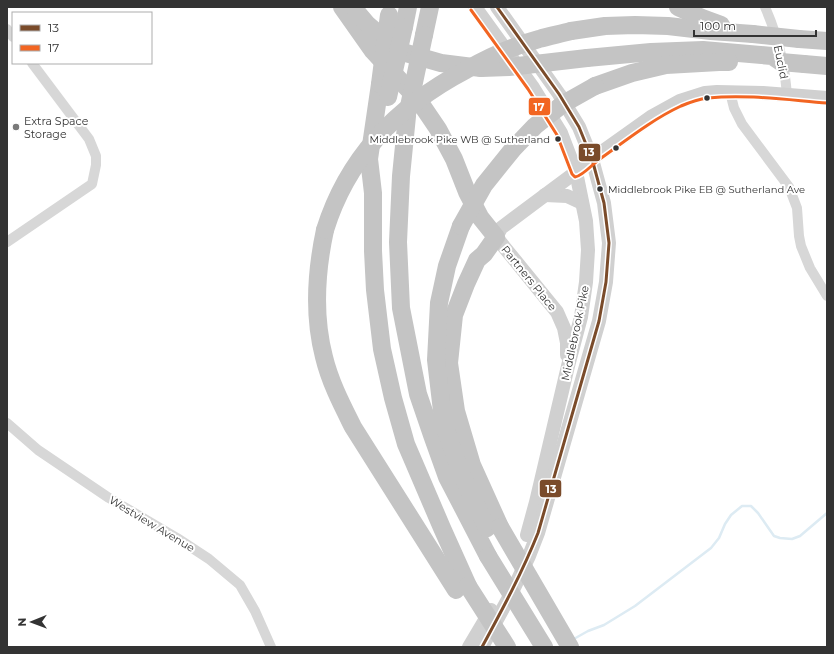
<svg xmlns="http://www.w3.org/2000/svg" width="834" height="654" font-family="Montserrat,sans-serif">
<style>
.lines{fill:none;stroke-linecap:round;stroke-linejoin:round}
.stream{stroke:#ddebf3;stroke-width:2.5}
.street{stroke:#d7d7d7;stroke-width:10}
.secondary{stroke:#d0d0d0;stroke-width:14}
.highway{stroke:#c4c4c4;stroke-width:18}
.highway-bridge{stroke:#c4c4c4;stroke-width:18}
.bus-1-casing{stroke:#fff;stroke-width:6}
.bus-2-casing{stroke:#fff;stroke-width:6}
.bus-1{stroke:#7a4b2a;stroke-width:3}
.bus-2{stroke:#f26522;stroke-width:3}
.bus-dot{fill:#333;stroke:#fff;stroke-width:1.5}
.poi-dot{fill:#7a7a7a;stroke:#fff;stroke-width:1.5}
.labels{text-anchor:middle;stroke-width:4;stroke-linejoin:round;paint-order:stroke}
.bus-label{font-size:10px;fill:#333;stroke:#fff;text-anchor:end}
.street-label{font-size:11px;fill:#333;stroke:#fff}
.poi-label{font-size:11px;fill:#333;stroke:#fff;text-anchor:start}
.line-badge{stroke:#fff;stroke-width:1.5}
.badge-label{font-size:11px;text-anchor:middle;font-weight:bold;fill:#fff}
</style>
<rect width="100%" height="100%" fill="#fff"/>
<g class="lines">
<path class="stream" d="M572 640 588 631 604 625 635 606 711 548 719 538 725 524 731 515 742 506H751L758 513 774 536 780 538 792 539 800 536 827 513"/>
<g class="street">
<path d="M765 7C773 25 779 44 783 64 785 74 786 84 787 95"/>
<path d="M7 29 13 37"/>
<path d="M730 92 734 108 742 124 789 187 797 208 799 236 801 246 810 268 827 296"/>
<path d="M7 242 92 184 96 165V156L89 139 32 63"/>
<path d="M7 423 38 450 109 498 177 538 209 559 240 585 255 611 271 647"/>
</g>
<g class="secondary">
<path d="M475 7 532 86 561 133 576 172 586 221 588 250 586 282 581 317 568 366 536 502 527 535"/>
<path d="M545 195 567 196 582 203"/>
<path d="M567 355V343L564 328 557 312 496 237 501 228 576 172 592 159 651 117 680 101 705 93 717 92 763 93 827 98"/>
<path d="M469 647 491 610"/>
<path d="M482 647 513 590 529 556 538 533 599 321 606 282 609 243 604 203 592 159 579 127 559 94 497 7"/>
</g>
<g class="highway">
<path d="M342 7 373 51 419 101 438 129 454 159 467 192 480 217 496 237 484 254 477 260 466 284 454 315 449 363 456 411 472 465 500 527"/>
<path d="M678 7 702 18 721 25"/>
<path d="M356 11 367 24 389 43 406 53 441 63 481 68"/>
<path d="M404 27 408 7"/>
<path d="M571 31 605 26 635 25 668 26 711 31 753 34"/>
<path d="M424 35 430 7"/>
<path d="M799 39 827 41"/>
<path d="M587 58 651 52 703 50 772 56 781 62"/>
<path d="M804 64 827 66"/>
<path d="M380 84 369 159 373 193V251L375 290 382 349 393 398 406 444 442 528 468 586"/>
<path d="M595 86 632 73 666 65 719 62H729"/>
<path d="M407 116 401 176 398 242 401 308 418 394 432 435 447 477 488 556"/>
<path d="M461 226 447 266 439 303 436 360 442 411 446 431 461 473 487 528"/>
<path d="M325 230C316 272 313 315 324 357 330 382 342 405 353 427L456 590"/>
</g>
<g class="highway-bridge">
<path d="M753 34 799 39"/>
<path d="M781 62 804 64"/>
<path d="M481 68 509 67 587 58"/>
<path d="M380 84 389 15"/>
<path d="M388 97 404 27"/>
<path d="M408 111 424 35"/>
<path d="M461 226 484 185 513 149 535 126 563 104 595 86"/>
<path d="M325 230C348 156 399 105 466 70 489 57 513 46 539 39 549 36 560 34 571 31"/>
<path d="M500 527 570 647"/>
<path d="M488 556 544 647"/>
<path d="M468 586 507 647"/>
</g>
<defs>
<path id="bus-1" d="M482 647C502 610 522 573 538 533L599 321 606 282 609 243 604 203 592 159 579 127 559 94 497 7"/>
<path id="bus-2" d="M471 10 528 89 557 135 572 174 575 177C582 176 591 166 597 161 624 142 651 120 681 106 688 103 700 99 708 98 746 94 788 100 827 103"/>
</defs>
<use href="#bus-1" class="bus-1-casing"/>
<use href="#bus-2" class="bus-2-casing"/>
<use href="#bus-1" class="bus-1"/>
<use href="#bus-2" class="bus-2"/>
</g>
<g class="bus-dot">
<circle cx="707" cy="98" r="3.5"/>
<circle cx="558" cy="139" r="3.5"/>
<circle cx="616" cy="148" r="3.5"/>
<circle cx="600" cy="189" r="3.5"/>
</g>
<circle class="poi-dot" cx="16" cy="127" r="4"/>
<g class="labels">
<g class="bus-label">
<text x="550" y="143">Middlebrook Pike WB @ Sutherland</text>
<text x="608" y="193" text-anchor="start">Middlebrook Pike EB @ Sutherland Ave</text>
</g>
<g class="street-label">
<text transform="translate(781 62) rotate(79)" y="4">Euclid</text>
<text transform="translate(529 278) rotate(51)" y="4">Partners Place</text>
<text transform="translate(575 333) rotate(-78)" y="4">Middlebrook Pike</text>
<text transform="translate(152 524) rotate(31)" y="4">Westview Avenue</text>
</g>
<g class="poi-label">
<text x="24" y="125">Extra Space<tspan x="24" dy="13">Storage</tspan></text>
</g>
</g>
<g class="line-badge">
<rect x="528" y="97" width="23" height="19" rx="4" fill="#f26522"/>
<rect x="578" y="143" width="23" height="19" rx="4" fill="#7a4b2a"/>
<rect x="539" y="479" width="23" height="19" rx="4" fill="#7a4b2a"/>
</g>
<g class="badge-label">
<text x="539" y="111">17</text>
<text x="589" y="156">13</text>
<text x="551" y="493">13</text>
</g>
<rect width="834" height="654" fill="none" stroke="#333333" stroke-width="16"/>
<rect x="12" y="12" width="140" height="52" fill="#ffffff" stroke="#adadad"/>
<rect x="20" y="25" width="20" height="6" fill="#7a4b2a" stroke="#adadad"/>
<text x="48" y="32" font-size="12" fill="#333333">13</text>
<rect x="20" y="45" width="20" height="6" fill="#f26522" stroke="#adadad"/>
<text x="48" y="52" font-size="12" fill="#333333">17</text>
<g transform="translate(32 622) rotate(269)" stroke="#ffffff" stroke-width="3" paint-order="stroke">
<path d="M0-3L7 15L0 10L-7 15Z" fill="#333333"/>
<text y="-6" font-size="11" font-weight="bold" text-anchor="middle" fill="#333333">N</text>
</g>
<path d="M694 30v6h122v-6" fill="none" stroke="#333333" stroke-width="2"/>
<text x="700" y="30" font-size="12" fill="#333333" stroke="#ffffff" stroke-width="3" paint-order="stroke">100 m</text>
</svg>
